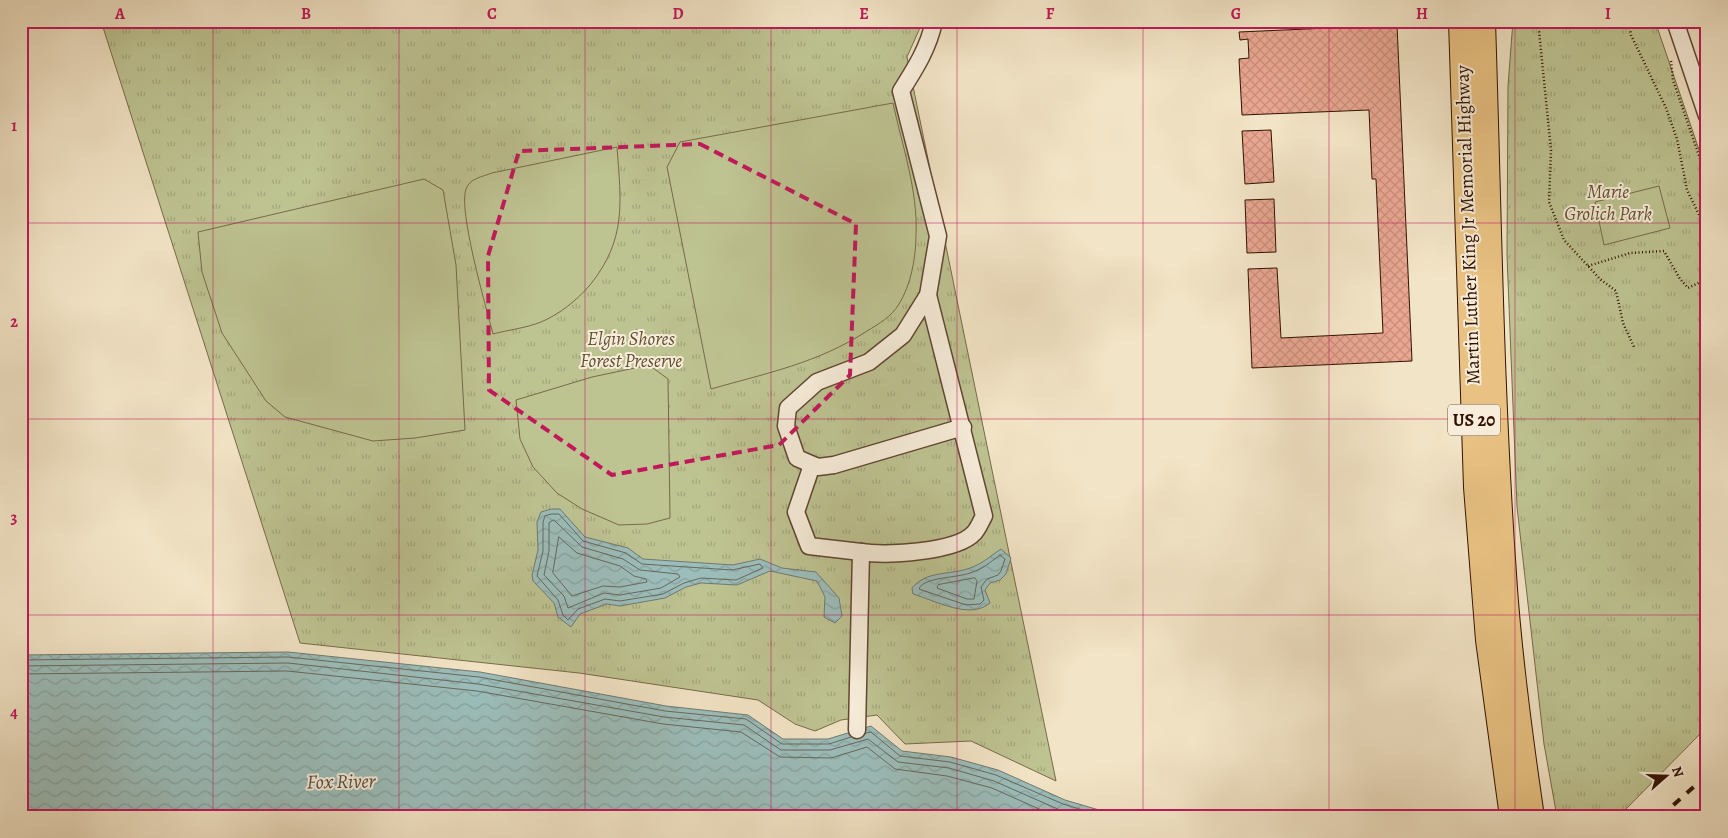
<svg xmlns="http://www.w3.org/2000/svg" width="1728" height="838" font-family="Alegreya,serif">
<style>
.park{fill:url(#park-tufts);stroke:#786a49}
.garden{fill:#bec392;stroke:#786a49}
.water{fill:url(#water-waves);stroke:#717970}
.lines{fill:none;stroke-linecap:round;stroke-linejoin:round}
.shore{stroke:#66685e;stroke-width:1}
.building{fill:url(#building-cross-hatch);stroke:#311200}
.minor-casing{stroke:#614632;stroke-width:19}
.highway-casing{stroke:#311200;stroke-width:26}
.path{stroke:#311200;stroke-width:2.5;stroke-dasharray:1 2.5;stroke-linecap:butt}
.minor{stroke:#f7edda;stroke-width:16}
.highway{stroke:#e9c283;stroke-width:24}
.rail{stroke:#311200;stroke-width:4;stroke-dasharray:9 9;stroke-linecap:butt}
.marked{fill:none;stroke:#c2185b;stroke-width:4;stroke-dasharray:10 6;stroke-linejoin:round}
.grid{fill:none;stroke:#c2185b;stroke-width:1;stroke-opacity:0.55}
.labels{text-anchor:middle;stroke-width:4;stroke-linejoin:round;paint-order:stroke}
.shield{fill:#f7edda;stroke:#6c5441;stroke-width:1}
.shield-label{font-size:18px;font-weight:bold;fill:#311200}
.park-label{font-size:19px;font-style:italic;fill:#625033;stroke:#f7edda}
.street-label{font-size:19px;fill:#311200;stroke:#f7edda}
.water-label{font-size:20px;font-style:italic;fill:#564e41;stroke:#f7edda}
.neatline{fill:none;stroke:#c2185b;stroke-width:2}
.grid-label{font-size:16px;text-anchor:middle;font-weight:bold;fill:#c2185b}
</style>
<defs>
<pattern id="park-tufts" width="24" height="20" patternUnits="userSpaceOnUse" patternTransform="scale(1.25)"><rect width="24" height="20" fill="#bec392"/><path d="M3 7l-1-3M5 7V3M7 7l1-3M15 17l-1-3M17 17v-4M19 17l1-3" fill="none" stroke="#a4a67c"/></pattern>
<pattern id="water-waves" width="16" height="10" patternUnits="userSpaceOnUse" patternTransform="scale(1.25)"><rect width="16" height="10" fill="#9cbebb"/><path d="M0 5q4-4 8 0t8 0" fill="none" stroke="#87a29f"/></pattern>
<pattern id="building-cross-hatch" width="8" height="8" patternUnits="userSpaceOnUse" patternTransform="scale(1.25)"><rect width="8" height="8" fill="#e9a691"/><path d="M0 0l8 8M0 8l8-8" fill="none" stroke="#c88e7b"/></pattern>
</defs>
<rect width="100%" height="100%" fill="#f2e4c6"/>
<filter id="stains"><feTurbulence type="fractalNoise" baseFrequency=".004" numOctaves="4"/><feColorMatrix values="0 0 0 0 .2 0 0 0 0 .09 0 0 0 0 .02 0 0 0 .5 -.17"/></filter>
<radialGradient id="worn" r=".72"><stop offset=".6" stop-color="#630" stop-opacity="0"/><stop offset="1" stop-color="#630" stop-opacity=".3"/></radialGradient>
<g class="park">
<path d="M101 21H923L907 57 1056 781 971 741 905 744 877 715 841 720 815 731 795 724 758 700 579 673 300 643Z"/>
<path d="M1513 21H1655L1707 173V727L1618 817H1557L1544 744 1517 507 1507 255 1508 86Z"/>
</g>
<g class="garden">
<path d="M893 103C902 145 918 191 916 234 916 257 911 285 899 304 892 316 879 324 867 331 818 363 767 373 711 389L667 167 680 142Z"/>
<path d="M617 147C621 202 627 239 590 285 577 300 560 314 541 322 526 328 508 330 493 334 486 307 458 210 466 189 470 178 482 177 492 173Z"/>
<path d="M424 179 443 190 456 265 465 430 415 438 373 441 285 417 266 401 222 333 202 272 198 232Z"/>
<path d="M1659 186 1670 228 1604 245 1595 202Z"/>
<path d="M649 365 668 379 670 518 647 524 619 525 582 509 557 493 533 467 520 439 516 400 592 377Z"/>
</g>
<g class="water">
<path d="M551 509H560L585 537 628 548 643 559 733 565 760 559 782 568 816 572 839 598 842 616 835 623 824 617 825 597 817 581 770 571 737 585 701 583 686 587 665 598 620 606 607 604 580 614 571 627 558 617 554 603 533 581 532 575 538 550 537 522 541 512Z"/>
<path d="M1001 549 1011 558 1006 574 1000 580 990 583 985 590 990 603C970 620 936 601 913 594L912 588C926 571 947 575 967 569 981 565 989 557 1001 549Z"/>
<path d="M288 652 480 672 666 706 748 715 783 739H828L871 726 902 751 951 757 998 770 1065 800 1123 817H21V655Z"/>
</g>
<g class="lines">
<g class="shore">
<path d="M552 514H559L583 541 626 553 642 564 732 570 760 564 763 568 736 580 701 578 684 583 663 594 620 601 605 599 578 609 568 620 563 615 558 600 537 576 543 551V522L545 516Z"/>
<path d="M554 520 582 547 623 559 640 570 678 574 680 577 661 588 620 595 604 593 568 608 564 596 544 575 549 551V523Z"/>
<path d="M559 537 577 553 620 566 634 576 646 579 647 582 620 587 603 586 572 596 553 573Z"/>
<path d="M1000 555 1005 559 1001 571 998 575 987 579 981 587 984 600 980 604 966 605 919 589C923 577 957 578 970 573 983 569 989 563 1000 555Z"/>
<path d="M975 578 977 581 974 599H967L937 588 938 585Z"/>
<path d="M21 660 288 657 479 677 665 711 746 719 782 744H829L851 737"/>
<path d="M21 666 288 663 478 684 664 717 744 725 781 750H830L868 739 898 762 949 768 994 781 1060 810 1083 817"/>
<path d="M21 674 287 671 477 691 663 724 741 732 780 757 831 758 867 747 895 769 947 776 992 788 1057 817"/>
<path d="M866 733 871 732 900 756 950 762 996 775 1063 804 1106 817"/>
</g>
</g>
<g class="building">
<path d="M1397 25 1412 361 1252 368 1248 269 1277 268 1281 338 1383 333 1376 179H1372L1369 110 1242 115 1239 59 1249 58 1248 39 1240 40 1239 32Z"/>
<path d="M1271 130 1274 182 1245 184 1242 131Z"/>
<path d="M1274 199 1276 252 1247 253 1245 200Z"/>
</g>
<g class="lines">
<defs>
<g id="minor">
<path d="M934 21C929 47 915 69 901 91L938 236 928 295 903 335 869 362 817 382 788 408 786 426 797 458 818 467 834 465 963 427"/>
<path d="M1675 21 1707 116"/>
<path d="M812 465 796 512 809 546 861 552"/>
<path d="M857 730 861 552C886 556 957 552 974 533 978 529 981 521 984 516L928 295"/>
</g>
<g id="highway">
<path d="M1461 21 1476 487 1488 640 1512 817"/>
<path d="M1483 21C1489 205 1491 390 1504 574 1509 655 1520 736 1532 817"/>
</g>
</defs>
<use href="#minor" class="minor-casing"/>
<use href="#highway" class="highway-casing"/>
<g class="path">
<path d="M1538 21 1551 150 1549 202 1564 240 1600 279 1616 291 1623 323 1634 347"/>
<path d="M1629 21 1631 35 1666 108 1677 139 1687 190 1707 231"/>
<path d="M1671 61 1673 80 1707 179"/>
<path d="M1588 266 1630 253 1664 251 1680 279 1688 288 1707 279"/>
<path d="M1702 817 1707 813"/>
</g>
<use href="#minor" class="minor"/>
<use href="#highway" class="highway"/>
<path class="rail" d="M1660 817 1707 775"/>
</g>
<path class="marked" d="M700 144 856 224 850 375 779 445 612 475 489 390 488 256 519 151Z"/>
<path class="grid" d="M213 21V817M399 21V817M585 21V817M771 21V817M957 21V817M1143 21V817M1329 21V817M1515 21V817M21 223H1707M21 419H1707M21 615H1707"/>
<g class="labels">
<rect class="shield" x="1448" y="404.5" width="52" height="31" rx="4"/>
<g class="shield-label">
<text x="1474" y="426">US 20</text>
</g>
<g class="park-label">
<text x="1608" y="198">Marie<tspan x="1608" dy="22">Grolich Park</tspan></text>
<text x="631" y="345">Elgin Shores<tspan x="631" dy="22">Forest Preserve</tspan></text>
</g>
<g class="street-label">
<text transform="translate(1467 225) rotate(-92)" y="7">Martin Luther King Jr Memorial Highway</text>
</g>
<g class="water-label">
<text transform="translate(341 781) rotate(-1)" y="7">Fox River</text>
</g>
</g>
<rect width="1728" height="838" fill="none" stroke="#f2e4c6" stroke-width="55"/>
<g transform="translate(1666 776) rotate(70)" stroke="#f7edda" stroke-width="4" paint-order="stroke">
<path d="M0-4L9 19L0 12L-9 19Z" fill="#311200"/>
<text y="-8" font-size="14" font-weight="bold" text-anchor="middle" fill="#311200">N</text>
</g>
<rect x="28" y="28" width="1672" height="782" class="neatline"/>
<g class="grid-label">
<text x="120" y="19">A</text>
<text x="306" y="19">B</text>
<text x="492" y="19">C</text>
<text x="678" y="19">D</text>
<text x="864" y="19">E</text>
<text x="1050" y="19">F</text>
<text x="1236" y="19">G</text>
<text x="1422" y="19">H</text>
<text x="1608" y="19">I</text>
<text x="14" y="131">1</text>
<text x="14" y="327">2</text>
<text x="14" y="523">3</text>
<text x="14" y="718">4</text>
</g>
<rect width="100%" height="100%" filter="url(#stains)"/>
<rect width="100%" height="100%" fill="url(#worn)"/>
</svg>
